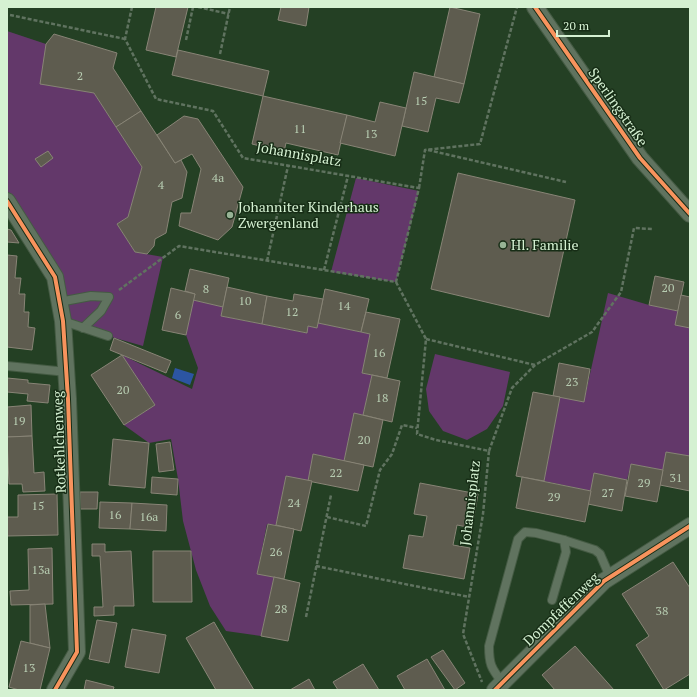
<svg xmlns="http://www.w3.org/2000/svg" width="697" height="697" font-family="'PT Serif',serif">
<style>
.green{fill:#63386a}
.water{fill:#2c55a2}
.building{fill:#5e5c4f;stroke:#888476}
.lines{fill:none;stroke-linecap:round;stroke-linejoin:round}
.lane-casing{stroke:#445a43;stroke-width:10}
.street-casing{stroke:#445a43;stroke-width:18}
.path{stroke:#607360;stroke-width:2.5;stroke-dasharray:4 2;stroke-linecap:butt}
.lane{stroke:#60735f;stroke-width:8}
.street{stroke:#60735f;stroke-width:16}
.cycleway-casing{stroke:#172d16;stroke-width:6}
.cycleway{stroke:#f8935d;stroke-width:4}
.poi-dot{fill:#97b395;stroke:#172d16;stroke-width:1.5}
.labels{text-anchor:middle;stroke-width:3;stroke-linejoin:round;paint-order:stroke}
.number-label{font-size:12px;fill:#b7ccb1}
.street-label{font-size:14px;fill:#d5f1d2;stroke:#172d16}
.poi-label{font-size:14px;fill:#d5f1d2;stroke:#172d16;text-anchor:start}
</style>
<rect width="100%" height="100%" fill="#244024"/>
<g class="green">
<path d="M7 31 46 44 41 84 94 93 142 167 128 217 117 224 135 252 163 257 143 346 108 336 63 321 54 277 7 201Z"/>
<path d="M356 178 419 191 396 282 331 272Z"/>
<path d="M608 293 649 305 678 311 690 328V456L666 452 663 470 631 464 627 480 594 473 591 491 544 481 560 397 584 401Z"/>
<path d="M193 300 223 307 221 316 306 333 308 326 317 328 318 323 370 334 362 373 372 375 363 415 354 414 344 461 314 454 308 481 286 476 276 525 267 524 257 574 274 577 261 636 226 631 210 606 196 570 183 521 178 479 171 439 149 443 124 425 155 405 122 355 192 389 198 368 186 335Z"/>
<path d="M435 354 510 372 503 406 487 429 467 440 443 431 429 411 426 389Z"/>
</g>
<path class="water" d="M175 368 194 374 190 385 172 378Z"/>
<g class="building">
<path d="M156 7H188L176 57 146 50Z"/>
<path d="M281 7H309L306 26 278 20Z"/>
<path d="M450 7 480 14 464 84 434 77Z"/>
<path d="M54 34 117 53 113 68 141 111 116 127 94 93 40 84 46 44Z"/>
<path d="M178 50 269 71 263 96 172 75Z"/>
<path d="M414 72 464 84 459 103 436 98 428 132 402 126Z"/>
<path d="M263 96 347 115 338 155 286 143 284 152 252 144Z"/>
<path d="M380 102 406 108 395 156 340 143 347 115 375 122Z"/>
<path d="M141 111 175 163 181 160 187 172 182 198 172 202 166 233 155 239 154 246 147 254 135 252 117 224 128 217 142 167 116 127Z"/>
<path d="M184 116 198 119 243 187 232 227 218 240 179 226 181 213H191L201 169 192 154 175 163 157 135Z"/>
<path d="M48 151 53 158 41 167 35 159Z"/>
<path d="M458 173 575 200 549 317 431 289Z"/>
<path d="M7 229 11 230 19 243 7 242Z"/>
<path d="M7 255 17 256 15 278H21L19 294H25L24 312H29L28 327 35 328 32 350 7 347Z"/>
<path d="M190 269 229 278 223 307 193 300 195 294 185 291Z"/>
<path d="M655 276 684 282 678 311 649 305Z"/>
<path d="M227 287 267 296 262 324 221 316Z"/>
<path d="M171 288 195 294 186 335 162 330Z"/>
<path d="M325 289 369 299 361 332 318 323Z"/>
<path d="M294 294 323 299 317 328 308 326 307 333 262 324 267 296 293 301Z"/>
<path d="M681 295 690 297V328L675 325Z"/>
<path d="M366 312 400 319 387 378 362 373 370 334 361 332Z"/>
<path d="M114 338 171 361 166 373 110 350Z"/>
<path d="M122 355 155 405 124 425 91 375Z"/>
<path d="M559 363 590 369 584 402 553 396Z"/>
<path d="M372 375 400 381 392 422 363 415Z"/>
<path d="M7 378 28 380V383L50 385 48 403 27 401 28 394 7 392Z"/>
<path d="M533 392 560 397 544 481 516 476Z"/>
<path d="M31 405 32 436 7 437V407Z"/>
<path d="M354 413 383 420 373 467 344 461Z"/>
<path d="M32 436 34 473 44 472 45 491 23 492 22 484H9L7 437Z"/>
<path d="M113 439 149 443 145 488 109 485Z"/>
<path d="M170 442 174 470 159 472 156 444Z"/>
<path d="M666 452 690 456V491L660 485Z"/>
<path d="M313 454 364 465 358 491 308 481Z"/>
<path d="M631 464 663 470 657 502 625 496Z"/>
<path d="M594 473 627 480 622 511 588 504Z"/>
<path d="M286 476 312 481 301 531 276 525Z"/>
<path d="M152 477 178 479 177 495 151 493Z"/>
<path d="M522 477 591 491 585 522 516 508Z"/>
<path d="M420 483 478 494 472 528 457 525 453 545 470 548 464 579 403 568 409 535 423 537 427 516 414 514Z"/>
<path d="M80 492H98L97 509H80Z"/>
<path d="M57 494 58 535 7 536V517H18V495Z"/>
<path d="M100 502 132 503 130 529 99 528Z"/>
<path d="M132 503 167 505 166 531 130 529Z"/>
<path d="M268 524 294 529 284 579 257 574Z"/>
<path d="M92 544H105V552L131 551 134 606H114V615L94 616V607H103L100 556H92Z"/>
<path d="M52 548 53 604 11 605 10 591 29 590 28 549Z"/>
<path d="M153 551H191L192 602H153Z"/>
<path d="M673 562 690 588V674L664 690 636 645 649 636 622 594Z"/>
<path d="M274 577 300 583 288 641 261 636Z"/>
<path d="M45 604 50 648 30 643V605Z"/>
<path d="M97 620 117 623 109 663 89 659Z"/>
<path d="M214 622 236 660 254 690H216L186 638Z"/>
<path d="M132 629 166 635 159 673 125 667Z"/>
<path d="M21 641 50 648 40 690H19L9 687Z"/>
<path d="M575 646 614 690H555L542 675Z"/>
<path d="M443 650 465 683 455 690 431 657Z"/>
<path d="M427 659 445 690H405L397 676Z"/>
<path d="M363 664 379 690H338L333 682Z"/>
<path d="M309 679 315 690H290Z"/>
<path d="M86 680 114 687 113 690H84Z"/>
</g>
<g class="lines">
<defs>
<g id="lane">
<path d="M59 302 91 296 109 297 101 311 83 328"/>
<path d="M63 321 108 336"/>
<path d="M7 366 67 372"/>
<path d="M564 540 595 550 600 554 610 577"/>
<path d="M502 682C491 668 489 664 489 646L518 539 525 532 536 533 564 540 566 552 552 600"/>
</g>
<g id="street">
<path d="M535 7 640 158 690 214"/>
<path d="M7 201 55 277 63 321 68 399 77 652 55 690"/>
<path d="M495 690 604 581 690 526"/>
</g>
</defs>
<use href="#lane" class="lane-casing"/>
<use href="#street" class="street-casing"/>
<g class="path">
<path d="M198 7 229 14"/>
<path d="M10 15 125 39"/>
<path d="M186 40 193 7"/>
<path d="M220 54 230 7"/>
<path d="M428 150 566 182"/>
<path d="M419 188 425 150 480 144 517 7"/>
<path d="M267 261 288 166"/>
<path d="M324 270 348 176"/>
<path d="M396 282 426 339 417 434 436 440 489 451 483 514 463 634 482 682"/>
<path d="M119 290 179 246 396 282 419 188 243 158 213 111 156 99 125 39 132 7"/>
<path d="M426 339 535 365"/>
<path d="M489 451 512 388 535 365 592 332 621 292 634 228 652 229"/>
<path d="M327 517 366 526 380 470 392 454 402 425 417 428"/>
<path d="M316 566 469 597"/>
<path d="M306 617 331 495"/>
</g>
<use href="#lane" class="lane"/>
<use href="#street" class="street"/>
<defs>
<g id="cycleway">
<path d="M535 7 640 158 690 214"/>
<path d="M7 201 55 277 63 321 68 399 77 652 55 690"/>
<path d="M495 690 604 581 690 526"/>
</g>
</defs>
<use href="#cycleway" class="cycleway-casing"/>
<use href="#cycleway" class="cycleway"/>
</g>
<g class="poi-dot">
<circle cx="230" cy="215" r="4"/>
<circle cx="503" cy="245" r="4"/>
</g>
<g class="labels">
<g class="number-label">
<text x="80" y="80">2</text>
<text x="421" y="105">15</text>
<text x="300" y="133">11</text>
<text x="371" y="138">13</text>
<text x="218" y="182">4a</text>
<text x="161" y="189">4</text>
<text x="668" y="292">20</text>
<text x="206" y="293">8</text>
<text x="245" y="305">10</text>
<text x="344" y="310">14</text>
<text x="292" y="316">12</text>
<text x="178" y="319">6</text>
<text x="379" y="357">16</text>
<text x="572" y="386">23</text>
<text x="123" y="394">20</text>
<text x="382" y="402">18</text>
<text x="19" y="425">19</text>
<text x="364" y="444">20</text>
<text x="336" y="477">22</text>
<text x="676" y="482">31</text>
<text x="644" y="487">29</text>
<text x="608" y="497">27</text>
<text x="554" y="501">29</text>
<text x="294" y="507">24</text>
<text x="38" y="510">15</text>
<text x="115" y="519">16</text>
<text x="149" y="521">16a</text>
<text x="276" y="556">26</text>
<text x="41" y="574">13a</text>
<text x="281" y="613">28</text>
<text x="662" y="615">38</text>
<text x="29" y="672">13</text>
</g>
<g class="street-label">
<text transform="translate(618 107) rotate(55)" y="5">Sperlingstraße</text>
<text transform="translate(299 154) rotate(10)" y="5">Johannisplatz</text>
<text transform="translate(59 442) rotate(-92)" y="5">Rotkehlchenweg</text>
<text transform="translate(470 503) rotate(-83)" y="5">Johannisplatz</text>
<text transform="translate(561 609) rotate(-44)" y="5">Dompfaffenweg</text>
</g>
<g class="poi-label">
<text x="238" y="212">Johanniter Kinderhaus<tspan x="238" dy="16">Zwergenland</tspan></text>
<text x="511" y="250">Hl. Familie</text>
</g>
</g>
<rect width="697" height="697" fill="none" stroke="#d5f1d2" stroke-width="16"/>
<path d="M557 30v6h52v-6" fill="none" stroke="#d5f1d2" stroke-width="2"/>
<text x="563" y="30" font-size="12" fill="#d5f1d2" stroke="#172d16" stroke-width="3" paint-order="stroke">20 m</text>
</svg>
